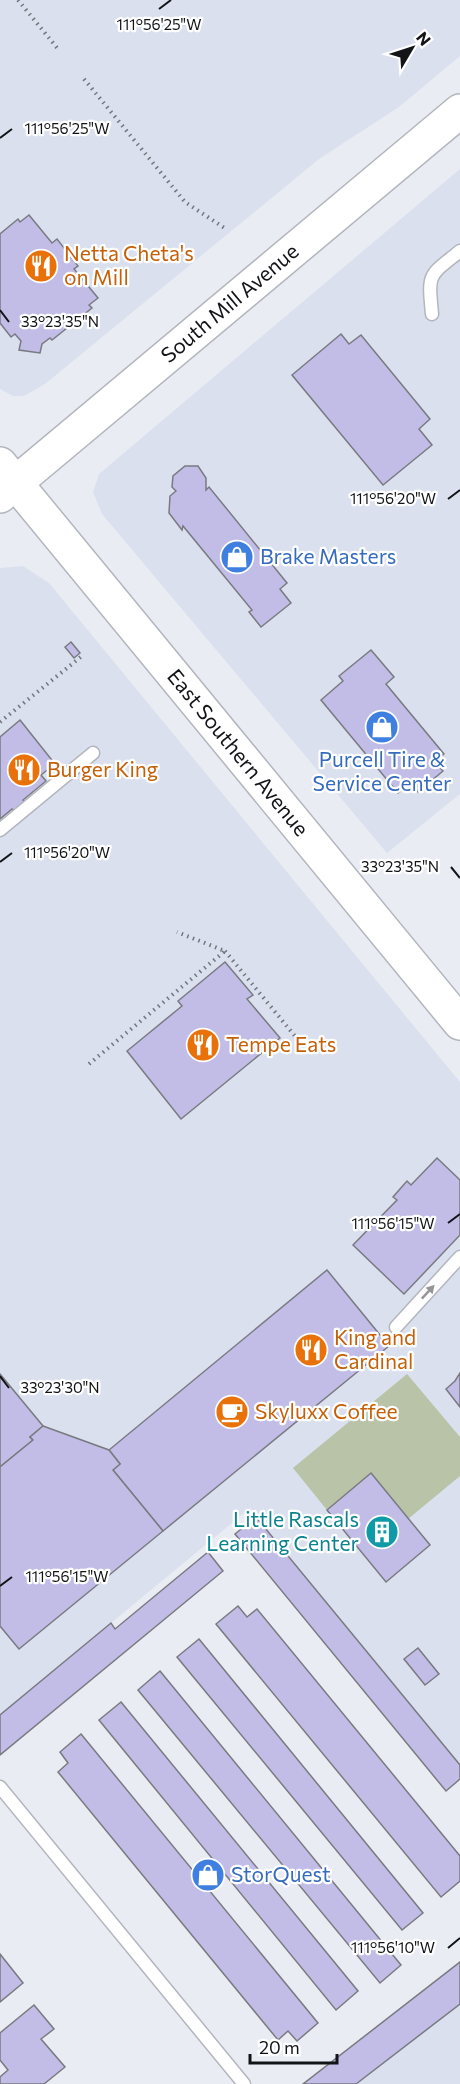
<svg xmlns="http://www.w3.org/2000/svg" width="460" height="2084" font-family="Commissioner,sans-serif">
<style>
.built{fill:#dae0ee}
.green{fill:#b9c3a7}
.building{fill:#c2bde7;stroke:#7a7a81;stroke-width:1.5}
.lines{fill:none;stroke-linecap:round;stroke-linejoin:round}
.lane-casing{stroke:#b3b6bd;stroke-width:15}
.secondary-casing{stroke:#b3b6bd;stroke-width:36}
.path{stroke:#74767b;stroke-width:4;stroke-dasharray:1.5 4.5;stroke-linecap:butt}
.lane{stroke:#fff;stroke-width:12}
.secondary{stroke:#fff;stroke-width:33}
.oneway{fill:#959597}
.ticks{fill:none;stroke:#131417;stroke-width:2}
.labels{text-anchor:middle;stroke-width:4.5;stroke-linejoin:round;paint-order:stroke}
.food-label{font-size:21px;fill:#c56008;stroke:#fff;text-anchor:start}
.street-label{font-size:21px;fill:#131417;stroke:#fff}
.shop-label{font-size:21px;fill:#366cbe;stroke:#fff;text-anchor:start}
.culture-label{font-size:21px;fill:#0d838f;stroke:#fff;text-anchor:end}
.ticks-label{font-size:15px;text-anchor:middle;fill:#131417;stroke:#fff;stroke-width:4.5;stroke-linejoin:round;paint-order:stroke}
</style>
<rect width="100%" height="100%" fill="#e9ecf3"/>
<g class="built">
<path d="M0 0H460V56L399 107 319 159 45 384 24 396H13L0 389Z"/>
<path d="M460 169V794L387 853 102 514 93 492 99 474Z"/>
<path d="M23 566 49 583 460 1082V1765L250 1508 0 1715V568Z"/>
<path d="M460 2004V2084H356Z"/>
</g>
<path class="green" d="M407 1374 460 1437V1476L408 1519 371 1473 327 1510 293 1468Z"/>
<g class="building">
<path d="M29 215 52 243 57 239 78 266 74 269 98 298 89 305 92 308 52 340 50 338 42 344 40 353 19 350 21 341 15 334 11 337 0 323V234L18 219 20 222Z"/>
<path d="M341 334 349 344 361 335 430 419 419 429 432 445 383 485 292 375Z"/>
<path d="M185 466H198L206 478V490L209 487 287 583 280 589 291 603 261 627 249 612 252 610 183 526 182 530 169 513 170 496 176 491 172 487 173 476Z"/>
<path d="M71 642 80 653 74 658 65 647Z"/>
<path d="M371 650 394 677 386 684 444 754 435 762 443 771 418 792 410 783 398 793 321 700 343 681 339 676Z"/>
<path d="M20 720 55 764 41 775 46 781 23 800 27 805 17 814 12 809 0 819V737Z"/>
<path d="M225 962 253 995 247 999 280 1038 181 1119 127 1051 182 1006 178 1001Z"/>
<path d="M437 1158 460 1180V1235L404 1294 353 1245 397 1200 393 1197 407 1181 411 1185Z"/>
<path d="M327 1270 389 1346 163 1531 113 1470 120 1464 109 1450Z"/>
<path d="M460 1373V1407L446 1389 455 1381Z"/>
<path d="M0 1374 43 1426 30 1437 33 1440 0 1467Z"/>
<path d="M43 1426 109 1450 120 1464 113 1470 163 1531 19 1649 0 1626V1467L33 1440 30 1437Z"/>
<path d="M371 1473 430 1545 386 1582 327 1510Z"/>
<path d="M256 1517 460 1765V1779L446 1791 235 1534Z"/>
<path d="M208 1552 223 1571 0 1755V1715L111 1623 115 1629Z"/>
<path d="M238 1606 247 1617 257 1609 460 1856V1881L441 1897 216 1624Z"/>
<path d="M199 1639 423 1913 402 1930 177 1657Z"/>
<path d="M418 1648 439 1674 425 1685 404 1659Z"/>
<path d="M160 1671 401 1965 380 1983 138 1690Z"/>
<path d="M121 1702 358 1991 336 2010 99 1720Z"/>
<path d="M81 1734 318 2023 297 2041 288 2031 278 2040 58 1772 68 1763 60 1752Z"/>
<path d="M0 1954 23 1983 0 2002Z"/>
<path d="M460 1962V2004L356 2084H303Z"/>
<path d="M34 2005 54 2029 41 2039 65 2067 44 2084H0V2077L8 2070 0 2060V2033Z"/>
</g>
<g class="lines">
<defs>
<g id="lane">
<path d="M432 314C428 272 428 277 460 251"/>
<path d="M0 830 93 753"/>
<path d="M396 1327 460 1257"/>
<path d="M0 1787 244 2084"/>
</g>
<g id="secondary">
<path id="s1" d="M0 464 460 1023"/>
<path id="s2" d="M0 496 460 111"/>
</g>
</defs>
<use href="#lane" class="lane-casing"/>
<use href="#secondary" class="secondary-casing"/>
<g class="path">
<path d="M18 0 58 49"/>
<path d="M84 79 185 202 226 229"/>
<path d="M0 722 82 656"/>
<path d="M225 951 299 1041"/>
<path d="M89 1064 225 951 177 932"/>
</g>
<use href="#lane" class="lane"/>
<use href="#secondary" class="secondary"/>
</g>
<defs><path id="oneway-solid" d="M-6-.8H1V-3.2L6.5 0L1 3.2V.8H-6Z" transform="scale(1.5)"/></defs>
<use class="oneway" href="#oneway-solid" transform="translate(428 1292) rotate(-47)"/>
<path class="ticks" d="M159 9 171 0M0 138 12 129M0 310 9 322M448 499 460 490M0 862 12 853M451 867 460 878M448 1223 460 1214M0 1376 9 1388M0 1586 12 1577M448 1948 460 1938"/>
<defs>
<symbol id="restaurant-disc" viewBox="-11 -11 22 22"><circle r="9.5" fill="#e8710a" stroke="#fff"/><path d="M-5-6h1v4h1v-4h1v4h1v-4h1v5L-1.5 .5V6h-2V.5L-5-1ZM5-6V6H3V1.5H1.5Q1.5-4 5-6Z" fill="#fff"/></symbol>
<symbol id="shop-disc" viewBox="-11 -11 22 22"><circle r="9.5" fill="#3f7fe0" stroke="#fff"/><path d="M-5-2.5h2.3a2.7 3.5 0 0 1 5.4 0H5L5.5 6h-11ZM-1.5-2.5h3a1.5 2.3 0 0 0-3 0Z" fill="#fff"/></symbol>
<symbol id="cafe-disc" viewBox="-11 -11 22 22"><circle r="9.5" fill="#e8710a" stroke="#fff"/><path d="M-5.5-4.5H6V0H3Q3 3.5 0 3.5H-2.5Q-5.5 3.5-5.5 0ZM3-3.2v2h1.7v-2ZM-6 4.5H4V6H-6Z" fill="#fff"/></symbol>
<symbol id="building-disc" viewBox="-11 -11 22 22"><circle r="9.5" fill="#0f9aa8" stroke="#fff"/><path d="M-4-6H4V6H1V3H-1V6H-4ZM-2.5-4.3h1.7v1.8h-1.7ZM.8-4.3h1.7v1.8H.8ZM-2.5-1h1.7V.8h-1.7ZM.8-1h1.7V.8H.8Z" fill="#fff"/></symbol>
</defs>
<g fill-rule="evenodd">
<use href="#restaurant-disc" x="22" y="247" width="38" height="38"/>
<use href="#shop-disc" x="218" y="538" width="38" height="38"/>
<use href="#shop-disc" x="363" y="708" width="38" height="38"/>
<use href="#restaurant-disc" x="5" y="751" width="38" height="38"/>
<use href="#restaurant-disc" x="184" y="1026" width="38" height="38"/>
<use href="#restaurant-disc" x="292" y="1331" width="38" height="38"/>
<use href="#cafe-disc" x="213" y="1393" width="38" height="38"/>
<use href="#building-disc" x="363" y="1513" width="38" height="38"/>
<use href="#shop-disc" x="189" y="1856" width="38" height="38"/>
</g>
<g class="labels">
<g class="food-label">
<text x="64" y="261">Netta Cheta's<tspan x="64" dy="24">on Mill</tspan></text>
<text x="47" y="777">Burger King</text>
<text x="226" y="1052">Tempe Eats</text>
<text x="334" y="1345">King and<tspan x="334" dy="24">Cardinal</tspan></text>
<text x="255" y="1419">Skyluxx Coffee</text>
</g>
<g class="street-label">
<text dy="7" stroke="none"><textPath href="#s2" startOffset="300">South Mill Avenue</textPath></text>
<text dy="7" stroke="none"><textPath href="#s1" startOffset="374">East Southern Avenue</textPath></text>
</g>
<g class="shop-label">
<text x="260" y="564">Brake Masters</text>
<text x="382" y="767" text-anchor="middle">Purcell Tire &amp;<tspan x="382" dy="24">Service Center</tspan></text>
<text x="231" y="1882">StorQuest</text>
</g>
<g class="culture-label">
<text x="359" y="1527">Little Rascals<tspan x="359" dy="24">Learning Center</tspan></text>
</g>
</g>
<g class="ticks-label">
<text x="159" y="30">111°56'25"W</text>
<text x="67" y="134">111°56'25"W</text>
<text x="60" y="327">33°23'35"N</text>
<text x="393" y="504">111°56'20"W</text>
<text x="67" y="858">111°56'20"W</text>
<text x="400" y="872">33°23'35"N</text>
<text x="393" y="1229">111°56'15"W</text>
<text x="60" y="1393">33°23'30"N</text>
<text x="67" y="1582">111°56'15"W</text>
<text x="393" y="1953">111°56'10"W</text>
</g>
<g transform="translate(412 48) rotate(51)" stroke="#ffffff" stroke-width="4.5" paint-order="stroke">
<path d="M0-4.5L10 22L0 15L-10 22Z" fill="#131417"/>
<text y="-9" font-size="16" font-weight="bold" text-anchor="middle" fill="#131417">N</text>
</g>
<path d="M250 2054v9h87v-9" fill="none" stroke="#131417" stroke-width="3"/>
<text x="259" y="2054" font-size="18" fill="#131417" stroke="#ffffff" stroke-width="4.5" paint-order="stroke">20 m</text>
</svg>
